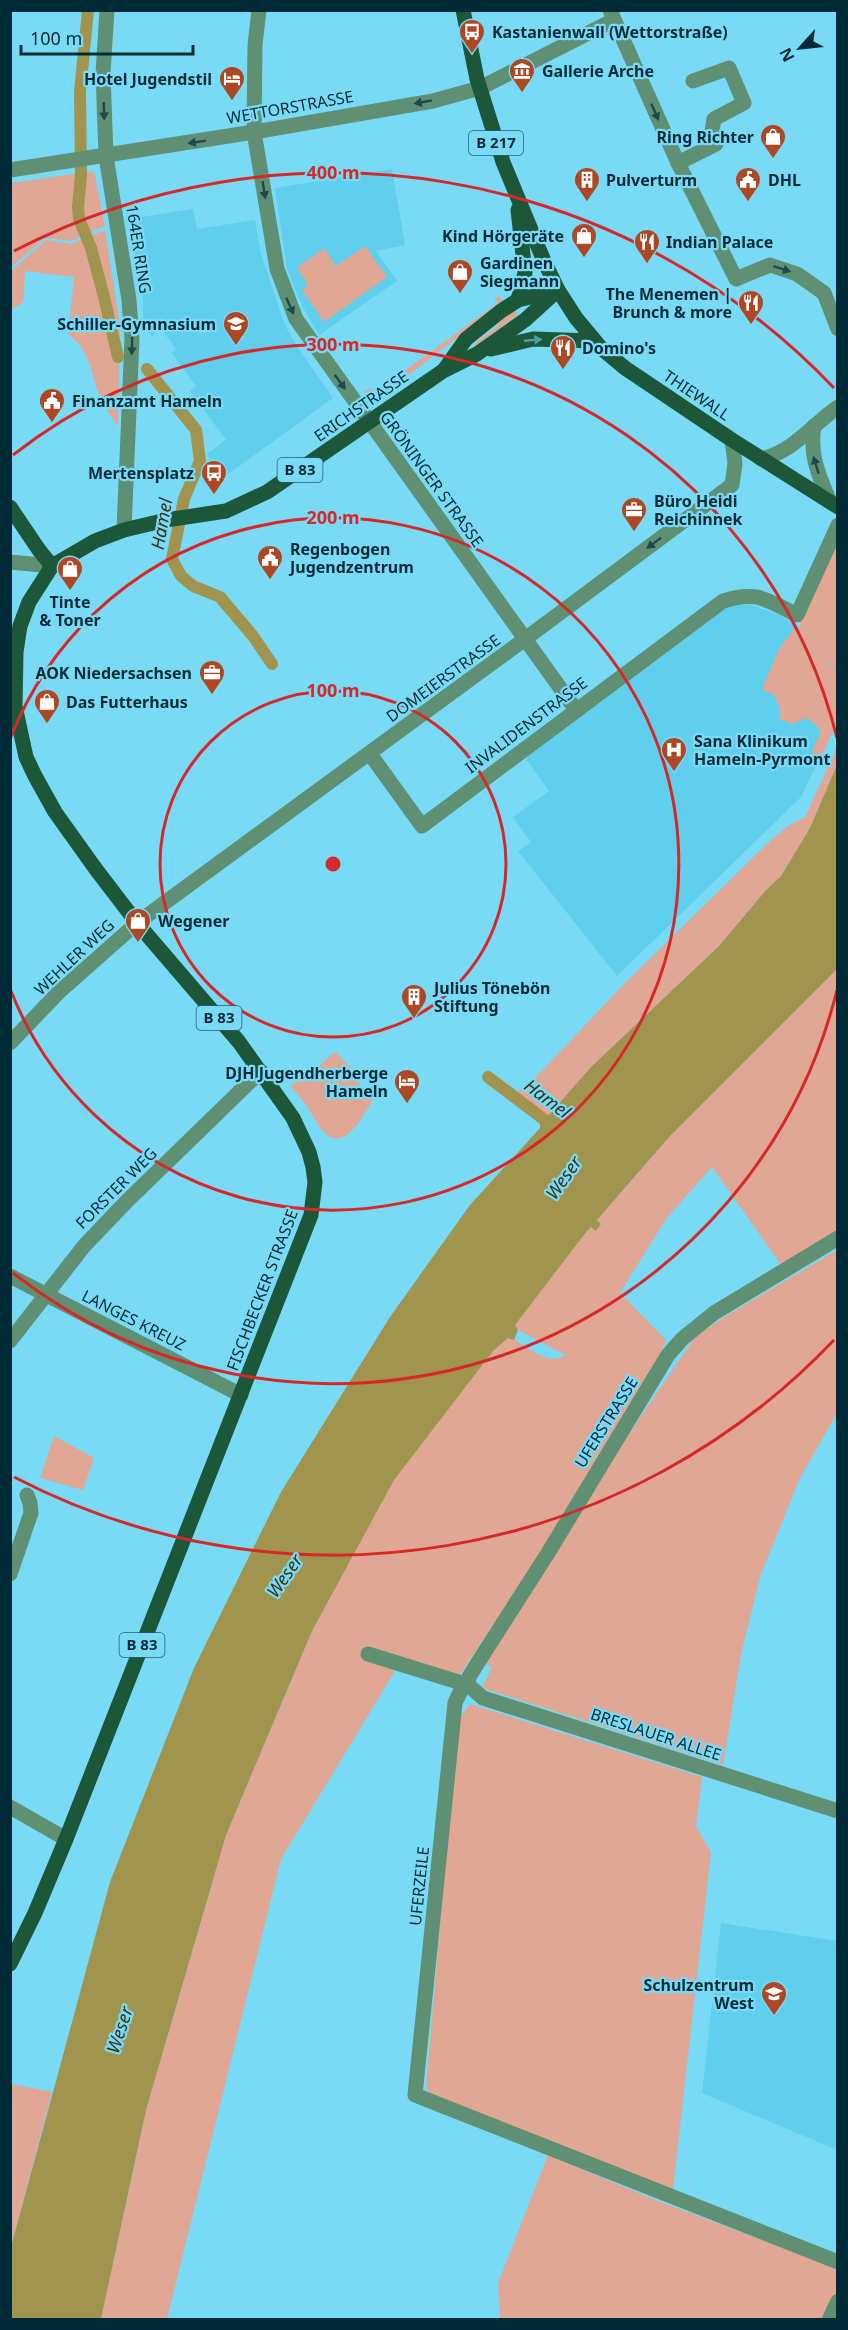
<svg xmlns="http://www.w3.org/2000/svg" width="848" height="2330" font-family="'Noto Sans',sans-serif">
<style>
.built{fill:#60cfee}
.green{fill:#e0a795}
.water{fill:#a1944e}
.lines{fill:none;stroke-linecap:round;stroke-linejoin:round}
.canal{stroke:#a1944e;stroke-width:12}
.minor{stroke:#5f9074;stroke-width:15}
.major{stroke:#1c573a;stroke-width:15}
.oneway{fill:#1c4949}
.oneway2{fill:#4f9fa1}
.ring{fill:none;stroke:#d62828;stroke-width:3}
.labels{text-anchor:middle;stroke-width:4.5;stroke-linejoin:round;paint-order:stroke}
.shield{fill:#79daf6;stroke:#246070;stroke-width:1.5}
.shield-label{font-size:15px;font-weight:bold;fill:#002b36}
.poi-label{font-size:16px;font-weight:bold;fill:#002b36;stroke:#79daf6;text-anchor:start}
.street-label{font-size:16px;fill:#002b36;stroke:#79daf6}
.water-label{font-size:18px;font-style:italic;fill:#383212;stroke:#79daf6}
.centre{fill:#d62828;stroke:#79daf6;stroke-width:3}
.ring-label{font-size:18px;text-anchor:middle;font-weight:bold;fill:#d62828;stroke:#79daf6;stroke-width:4.5;stroke-linejoin:round;paint-order:stroke}
</style>
<rect width="100%" height="100%" fill="#79daf6"/>
<g class="built">
<path d="M392 169 405 245 376 251 397 281 319 335 301 304 287 269 275 188Z"/>
<path d="M193 209 197 229 255 220 261 254 285 325 296 345 333 398 208 489 202 479 217 469 207 454 226 440 190 391 196 386 172 353 176 349 161 329 152 336 143 324V301L128 219Z"/>
<path d="M730 604 750 605 780 615 837 657V722L801 797 617 976 518 851 531 842 513 817 549 791 523 755Z"/>
<path d="M721 1923 837 1941V2150L702 2093Z"/>
</g>
<g class="green">
<path d="M94 171 105 226 71 241 45 238 11 267V183Z"/>
<path d="M105 230 120 326 118 426C112 418 106 410 102 401 90 376 93 353 68 334L74 277 25 271 23 302 11 310V271L46 240 71 244Z"/>
<path d="M365 246 387 277 324 322 302 290 308 285 297 268 324 248 336 266Z"/>
<path d="M499 296 503 301 500 305 372 403 364 392 370 388 374 393 498 303 494 299Z"/>
<path d="M515 310 518 315 474 347V344L496 327 505 315Z"/>
<path d="M837 537V669C827 660 809 651 802 639 790 617 826 560 837 537Z"/>
<path d="M796 626 802 642 837 670V721L821 758 811 754 821 732 814 723 806 718 792 724 778 718 781 712 774 695 762 689 779 649Z"/>
<path d="M837 748V765L810 828 781 876 766 890 719 946 591 1067 549 1115 545 1117 515 1094 539 1074 623 985 771 840 788 826 805 817Z"/>
<path d="M837 969V1234L781 1265 712 1167 666 1219 620 1293 666 1340 654 1373 545 1548 457 1679 398 1666 281 1859 167 2319 101 2320 146 2110 226 1835 312 1631 394 1479 493 1351 508 1338C527 1342 544 1368 565 1355L518 1330 515 1325 587 1231 591 1227 596 1230 601 1224 597 1220 670 1136Z"/>
<path d="M335 1052 355 1071 351 1076 374 1099C367 1109 359 1125 349 1133 328 1150 317 1122 308 1108 303 1100 296 1093 290 1086L311 1073Z"/>
<path d="M837 1250V1413L799 1480 760 1577 741 1655 723 1765 482 1688 492 1667 484 1663 596 1482 695 1337 724 1317Z"/>
<path d="M54 1436 94 1458 83 1490 40 1478Z"/>
<path d="M470 1704 702 1777 696 1827 711 1852 673 2189 432 2098 426 2087 458 1720Z"/>
<path d="M11 2084 52 2092 11 2247Z"/>
<path d="M548 2155 653 2199 831 2266 837 2263V2320L500 2319 498 2283Z"/>
</g>
<path class="water" d="M837 765V969L670 1136 597 1220 601 1224 596 1231 591 1227 587 1231 515 1325 518 1330 514 1340 508 1338 493 1351 394 1480 312 1631 226 1835 146 2110 101 2319H11V2247L110 1882 194 1668 281 1492 390 1317 470 1205 540 1128V1122L549 1115 591 1067 719 946 766 890 781 876 810 828Z"/>
<g class="lines">
<g class="canal">
<path d="M88 10 80 92 81 175 78 207 79 219 91 248 103 293 118 357"/>
<path d="M147 369 196 430 200 461 184 499 172 559 181 576 193 586 220 597 253 636 272 664"/>
<path d="M488 1077 554 1127"/>
</g>
<g class="minor">
<path d="M107 10 103 73 106 156 129 300 132 339 124 530"/>
<path d="M259 10 255 45 254 132 277 269 296 319 576 710"/>
<path d="M610 10 678 163 736 279 770 265 797 274 824 293"/>
<path d="M678 163 716 144 712 131 714 119 744 103 729 68 693 81"/>
<path d="M10 170 254 132 433 101 480 88 614 20"/>
<path d="M824 293 838 329"/>
<path d="M814 426C809 455 819 476 830 502"/>
<path d="M761 459C793 452 812 425 838 407"/>
<path d="M10 562 52 566"/>
<path d="M370 754 422 826 723 601C757 590 767 600 797 615L838 525"/>
<path d="M10 1043 59 992 137 923 525 639 732 485 735 463 732 440"/>
<path d="M10 1276 241 1395"/>
<path d="M10 1341 84 1246 127 1201 261 1071"/>
<path d="M10 1574 31 1513 30 1503 27 1495"/>
<path d="M368 1654 468 1685"/>
<path d="M468 1685 461 1690 455 1703 415 2095 838 2262"/>
<path d="M468 1685 469 1677 477 1664 548 1553 668 1355 682 1339 714 1313 838 1238"/>
<path d="M468 1685 483 1698 838 1811"/>
<path d="M10 1807 66 1839"/>
<path d="M829 2320 838 2301"/>
</g>
<g class="major">
<path d="M463 10 477 79 503 162 544 261 558 290 576 318 601 348 625 368 732 440 838 507"/>
<path d="M518 210 525 273 518 300"/>
<path d="M491 349 533 339 594 341"/>
<path d="M444 370 466 339 501 311 518 300 555 291"/>
<path d="M10 507 39 550 52 566"/>
<path d="M10 1964 35 1913 66 1839 311 1215 315 1182 313 1167 309 1152 293 1118 239 1042 137 923 95 868 55 812 35 776 26 757 15 706 16 652 20 626 29 602 52 566 95 541 124 530 166 520 226 511 267 492 443 371 477 354 525 320 558 290"/>
</g>
</g>
<defs><path id="oneway-solid" d="M-6-.8H1V-3.2L6.5 0L1 3.2V.8H-6Z" transform="scale(1.5)"/></defs>
<g class="oneway">
<use href="#oneway-solid" transform="translate(423 102) rotate(170)"/>
<use href="#oneway-solid" transform="translate(104 111) rotate(88)"/>
<use href="#oneway-solid" transform="translate(655 112) rotate(66)"/>
<use href="#oneway-solid" transform="translate(197 142) rotate(171)"/>
<use href="#oneway-solid" transform="translate(264 190) rotate(81)"/>
<use href="#oneway-solid" transform="translate(782 269) rotate(18)"/>
<use href="#oneway-solid" transform="translate(290 306) rotate(66)"/>
<use href="#oneway-solid" transform="translate(132 346) rotate(91)"/>
<use href="#oneway-solid" transform="translate(340 382) rotate(54)"/>
<use href="#oneway-solid" transform="translate(816 465) rotate(-107)"/>
<use href="#oneway-solid" transform="translate(654 543) rotate(143)"/>
</g>
<use class="oneway2" href="#oneway-solid" transform="translate(533 340) rotate(-5)"/>
<g class="ring">
<circle cx="333" cy="864" r="173"/>
<path d="M11 737A346 346 0 1 1 11 991"/>
<path d="M837 990A519 519 0 0 1 13 1273M13 455A519 519 0 0 1 837 738"/>
<path d="M834 1340A691 691 0 0 1 14 1477M14 251A691 691 0 0 1 834 388"/>
</g>
<defs>
<symbol id="bus-pin" viewBox="-11 -11 22 30"><path d="M0 17L-7.5 6A9.5 9.5 0 1 1 7.5 6Z" fill="#ae4723" stroke="#79daf6"/><path d="M-5-6H5V4H4V6H2V4H-2V6H-4V4H-5ZM-3.5-4V0h7V-4ZM-3.5 1.2v1.5H-2V1.2ZM2 1.2v1.5H3.5V1.2Z" fill="#fff"/></symbol>
<symbol id="museum-pin" viewBox="-11 -11 22 30"><path d="M0 17L-7.5 6A9.5 9.5 0 1 1 7.5 6Z" fill="#ae4723" stroke="#79daf6"/><path d="M0-6L6-3V-2H-6V-3ZM-5-1h2V3h-2ZM-1-1h2V3h-2ZM3-1h2V3H3ZM-6 4H6V6H-6Z" fill="#fff"/></symbol>
<symbol id="hotel-pin" viewBox="-11 -11 22 30"><path d="M0 17L-7.5 6A9.5 9.5 0 1 1 7.5 6Z" fill="#ae4723" stroke="#79daf6"/><path d="M-6-4.5h1.5V1H6V5H4.5V3h-9V5H-6ZM-4 0a1.8 1.8 0 1 1 3.6 0ZM.5 0V-2.5h3Q6-2.5 6 0Z" fill="#fff"/></symbol>
<symbol id="shop-pin" viewBox="-11 -11 22 30"><path d="M0 17L-7.5 6A9.5 9.5 0 1 1 7.5 6Z" fill="#ae4723" stroke="#79daf6"/><path d="M-5-2.5h2.3a2.7 3.5 0 0 1 5.4 0H5L5.5 6h-11ZM-1.5-2.5h3a1.5 2.3 0 0 0-3 0Z" fill="#fff"/></symbol>
<symbol id="building-pin" viewBox="-11 -11 22 30"><path d="M0 17L-7.5 6A9.5 9.5 0 1 1 7.5 6Z" fill="#ae4723" stroke="#79daf6"/><path d="M-4-6H4V6H1V3H-1V6H-4ZM-2.5-4.3h1.7v1.8h-1.7ZM.8-4.3h1.7v1.8H.8ZM-2.5-1h1.7V.8h-1.7ZM.8-1h1.7V.8H.8Z" fill="#fff"/></symbol>
<symbol id="civic-pin" viewBox="-11 -11 22 30"><path d="M0 17L-7.5 6A9.5 9.5 0 1 1 7.5 6Z" fill="#ae4723" stroke="#79daf6"/><path d="M-.6-6.5H3V-4.5H.6V-3L4-1V1h2V6H-6V1h2V-1L-.6-3ZM-1.2 2.5V6h2.4V2.5Z" fill="#fff"/></symbol>
<symbol id="restaurant-pin" viewBox="-11 -11 22 30"><path d="M0 17L-7.5 6A9.5 9.5 0 1 1 7.5 6Z" fill="#ae4723" stroke="#79daf6"/><path d="M-5-6h1v4h1v-4h1v4h1v-4h1v5L-1.5 .5V6h-2V.5L-5-1ZM5-6V6H3V1.5H1.5Q1.5-4 5-6Z" fill="#fff"/></symbol>
<symbol id="school-pin" viewBox="-11 -11 22 30"><path d="M0 17L-7.5 6A9.5 9.5 0 1 1 7.5 6Z" fill="#ae4723" stroke="#79daf6"/><path d="M0-5L7-2L0 1L-7-2ZM-4 1L0 2.5L4 1V4Q0 6-4 4Z" fill="#fff"/></symbol>
<symbol id="office-pin" viewBox="-11 -11 22 30"><path d="M0 17L-7.5 6A9.5 9.5 0 1 1 7.5 6Z" fill="#ae4723" stroke="#79daf6"/><path d="M-6-3h4V-5.5h4V-3h4V5H-6ZM-1-4.5V-3h2v-1.5ZM-6 0V1H6V0Z" fill="#fff"/></symbol>
<symbol id="hospital-pin" viewBox="-11 -11 22 30"><path d="M0 17L-7.5 6A9.5 9.5 0 1 1 7.5 6Z" fill="#ae4723" stroke="#79daf6"/><path d="M-5-5h3v3.5h4V-5h3V5h-3V1.5h-4V5h-3Z" fill="#fff"/></symbol>
</defs>
<g fill-rule="evenodd">
<use href="#bus-pin" x="457" y="17" width="30" height="40"/>
<use href="#museum-pin" x="507" y="56" width="30" height="40"/>
<use href="#hotel-pin" x="217" y="64" width="30" height="40"/>
<use href="#shop-pin" x="758" y="122" width="30" height="40"/>
<use href="#building-pin" x="572" y="165" width="30" height="40"/>
<use href="#civic-pin" x="733" y="165" width="30" height="40"/>
<use href="#shop-pin" x="569" y="221" width="30" height="40"/>
<use href="#restaurant-pin" x="632" y="227" width="30" height="40"/>
<use href="#shop-pin" x="445" y="257" width="30" height="40"/>
<use href="#restaurant-pin" x="736" y="288" width="30" height="40"/>
<use href="#school-pin" x="221" y="309" width="30" height="40"/>
<use href="#restaurant-pin" x="548" y="333" width="30" height="40"/>
<use href="#civic-pin" x="37" y="386" width="30" height="40"/>
<use href="#bus-pin" x="199" y="458" width="30" height="40"/>
<use href="#office-pin" x="619" y="495" width="30" height="40"/>
<use href="#civic-pin" x="255" y="543" width="30" height="40"/>
<use href="#shop-pin" x="55" y="554" width="30" height="40"/>
<use href="#office-pin" x="197" y="658" width="30" height="40"/>
<use href="#shop-pin" x="32" y="687" width="30" height="40"/>
<use href="#hospital-pin" x="659" y="735" width="30" height="40"/>
<use href="#shop-pin" x="123" y="906" width="30" height="40"/>
<use href="#building-pin" x="399" y="982" width="30" height="40"/>
<use href="#hotel-pin" x="392" y="1067" width="30" height="40"/>
<use href="#school-pin" x="759" y="1979" width="30" height="40"/>
</g>
<g class="labels">
<g class="shield">
<rect x="469" y="131" width="54" height="24" rx="4.5"/>
<rect x="277.5" y="458" width="45" height="24" rx="4.5"/>
<rect x="196.5" y="1006" width="45" height="24" rx="4.5"/>
<rect x="119.5" y="1633" width="45" height="24" rx="4.5"/>
</g>
<g class="shield-label">
<text x="496" y="148">B 217</text>
<text x="300" y="475">B 83</text>
<text x="219" y="1023">B 83</text>
<text x="142" y="1650">B 83</text>
</g>
<g class="poi-label">
<text x="492" y="38">Kastanienwall (Wettorstraße)</text>
<text x="542" y="77">Gallerie Arche</text>
<text x="212" y="85" text-anchor="end">Hotel Jugendstil</text>
<text x="754" y="143" text-anchor="end">Ring Richter</text>
<text x="606" y="186">Pulverturm</text>
<text x="768" y="186">DHL</text>
<text x="564" y="242" text-anchor="end">Kind Hörgeräte</text>
<text x="666" y="248">Indian Palace</text>
<text x="480" y="269">Gardinen<tspan x="480" dy="18">Siegmann</tspan></text>
<text x="732" y="300" text-anchor="end">The Menemen |<tspan x="732" dy="18">Brunch &amp; more</tspan></text>
<text x="216" y="330" text-anchor="end">Schiller-Gymnasium</text>
<text x="582" y="354">Domino's</text>
<text x="72" y="407">Finanzamt Hameln</text>
<text x="194" y="479" text-anchor="end">Mertensplatz</text>
<text x="654" y="507">Büro Heidi<tspan x="654" dy="18">Reichinnek</tspan></text>
<text x="290" y="555">Regenbogen<tspan x="290" dy="18">Jugendzentrum</tspan></text>
<text x="70" y="608" text-anchor="middle">Tinte<tspan x="70" dy="18">&amp; Toner</tspan></text>
<text x="192" y="679" text-anchor="end">AOK Niedersachsen</text>
<text x="66" y="708">Das Futterhaus</text>
<text x="694" y="747">Sana Klinikum<tspan x="694" dy="18">Hameln-Pyrmont</tspan></text>
<text x="158" y="927">Wegener</text>
<text x="434" y="994">Julius Tönebön<tspan x="434" dy="18">Stiftung</tspan></text>
<text x="388" y="1079" text-anchor="end">DJH Jugendherberge<tspan x="388" dy="18">Hameln</tspan></text>
<text x="754" y="1991" text-anchor="end">Schulzentrum<tspan x="754" dy="18">West</tspan></text>
</g>
<g class="street-label">
<text transform="translate(290 107) rotate(-10)" y="6">WETTORSTRASSE</text>
<text transform="translate(139 249) rotate(81)" y="6">164ER RING</text>
<text transform="translate(697 395) rotate(34)" y="6">THIEWALL</text>
<text transform="translate(361 406) rotate(-35)" y="6">ERICHSTRASSE</text>
<text transform="translate(432 479) rotate(54)" y="6">GRÖNINGER STRASSE</text>
<text transform="translate(443 678) rotate(-36)" y="6">DOMEIERSTRASSE</text>
<text transform="translate(526 725) rotate(-37)" y="6">INVALIDENSTRASSE</text>
<text transform="translate(74 957) rotate(-43)" y="6">WEHLER WEG</text>
<text transform="translate(116 1188) rotate(-45)" y="6">FORSTER WEG</text>
<text transform="translate(262 1290) rotate(-69)" y="6">FISCHBECKER STRASSE</text>
<text transform="translate(134 1320) rotate(27)" y="6">LANGES KREUZ</text>
<text transform="translate(606 1422) rotate(-58)" y="6">UFERSTRASSE</text>
<text transform="translate(656 1734) rotate(18)" y="6">BRESLAUER ALLEE</text>
<text transform="translate(419 1886) rotate(-84)" y="6">UFERZEILE</text>
</g>
<g class="water-label">
<text transform="translate(162 524) rotate(-80)" y="6">Hamel</text>
<text transform="translate(547 1099) rotate(37)" y="6">Hamel</text>
<text transform="translate(564 1178) rotate(-55)" y="6">Weser</text>
<text transform="translate(285 1576) rotate(-55)" y="6">Weser</text>
<text transform="translate(120 2030) rotate(-72)" y="6">Weser</text>
</g>
</g>
<circle cx="333" cy="864" r="9" class="centre"/>
<g class="ring-label">
<text x="333" y="179">400 m</text>
<text x="333" y="351">300 m</text>
<text x="333" y="524">200 m</text>
<text x="333" y="697">100 m</text>
</g>
<rect width="848" height="2330" fill="none" stroke="#002b36" stroke-width="24"/>
<g transform="translate(800 48) rotate(243)" stroke="#79daf6" stroke-width="4.5" paint-order="stroke">
<path d="M0-4.5L10 22L0 15L-10 22Z" fill="#002b36"/>
<text y="-9" font-size="16" font-weight="bold" text-anchor="middle" fill="#002b36">N</text>
</g>
<path d="M21 45v9h172v-9" fill="none" stroke="#002b36" stroke-width="3"/>
<text x="30" y="45" font-size="18" fill="#002b36" stroke="#79daf6" stroke-width="4.5" paint-order="stroke">100 m</text>
</svg>
